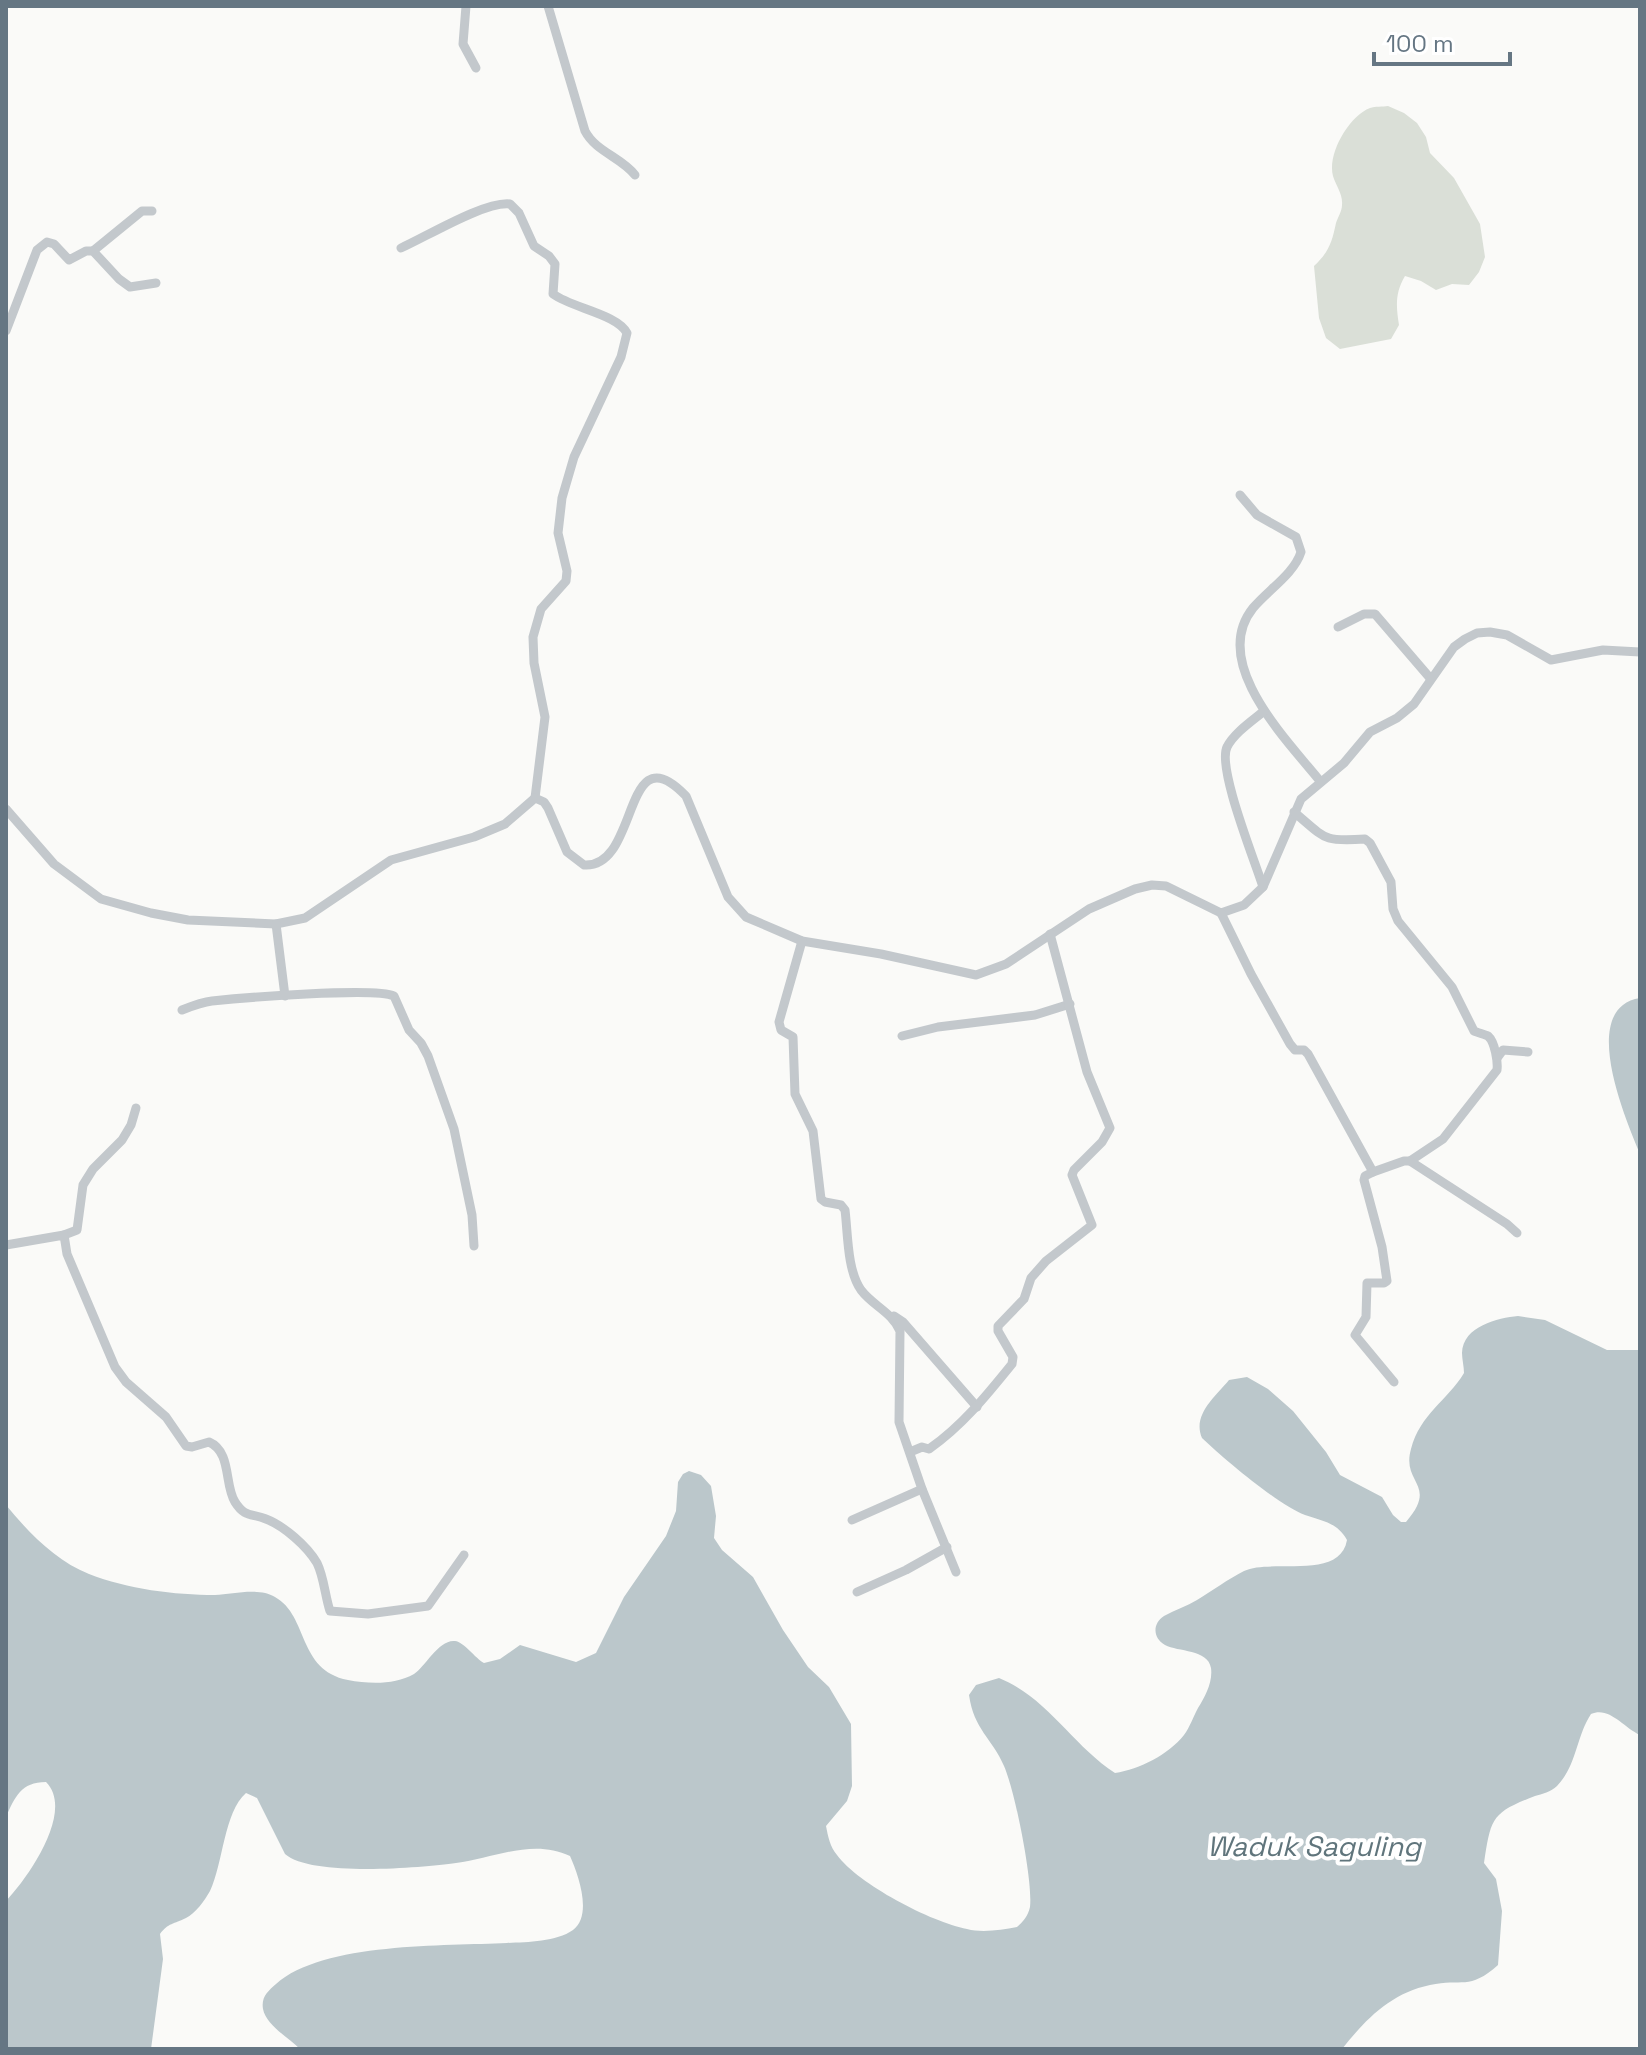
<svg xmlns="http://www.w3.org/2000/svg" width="1646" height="2055" font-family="'Space Grotesk',sans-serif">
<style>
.green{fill:#dadfd7}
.water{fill:#bbc7cb}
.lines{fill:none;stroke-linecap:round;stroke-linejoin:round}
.street{stroke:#c3c8cc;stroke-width:9}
.labels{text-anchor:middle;stroke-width:8;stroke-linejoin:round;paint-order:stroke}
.water-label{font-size:28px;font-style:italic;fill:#60757c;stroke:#fff}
</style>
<rect width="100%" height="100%" fill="#fafaf8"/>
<path class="green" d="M1388 106 1404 113 1417 123 1426 137 1430 153 1454 178 1480 224 1485 257 1479 272 1469 285 1452 284 1436 290 1421 281 1405 276C1395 293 1396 306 1399 325L1391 339 1340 349 1326 338 1319 318 1314 266C1329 252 1332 242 1336 223 1338 217 1342 211 1342 205 1343 194 1336 186 1333 176 1327 154 1349 116 1370 108 1375 106 1383 107 1388 106Z"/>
<g class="water">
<path d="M1640 998V1154C1627 1122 1577 1008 1640 998Z"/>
<path d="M1518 1316 1545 1320 1607 1350H1640V1735C1623 1727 1609 1706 1591 1714 1576 1737 1577 1765 1557 1786 1551 1792 1542 1794 1535 1796 1491 1813 1491 1818 1484 1863L1496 1879 1502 1911 1498 1965C1469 1991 1462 1978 1430 1985 1391 1993 1366 2019 1342 2049H300C289 2038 266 2025 263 2009 261 1997 268 1991 276 1984 323 1942 446 1946 507 1943 527 1942 556 1942 573 1930 593 1915 578 1874 570 1856 533 1838 494 1858 456 1863 420 1868 311 1877 285 1854L257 1798 246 1793C224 1812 223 1864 210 1891 205 1900 195 1914 186 1918 174 1924 168 1923 160 1934L163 1959 151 2049H6V1901C28 1878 75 1811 46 1782 21 1782 15 1797 6 1817V1505C28 1532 56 1561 89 1574 127 1589 175 1595 215 1595 233 1594 259 1587 275 1597 309 1616 297 1670 348 1680 369 1684 395 1685 414 1674 425 1667 439 1639 455 1641 464 1642 475 1658 484 1663L500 1659 520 1645 576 1662 596 1653 624 1597 666 1536 676 1511 678 1482 683 1474 689 1471 701 1475 711 1486 716 1516 714 1538 722 1550 753 1577 783 1630 808 1667 829 1687 851 1724 852 1786 847 1801 826 1826C828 1836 830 1847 837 1855 858 1884 931 1922 967 1929 982 1933 1001 1930 1017 1927 1023 1922 1028 1916 1030 1907 1033 1881 1015 1791 1004 1766 992 1738 974 1730 969 1695L976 1685 999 1678C1048 1698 1072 1745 1115 1773 1140 1769 1168 1755 1184 1735 1190 1727 1193 1717 1198 1708 1205 1697 1213 1682 1211 1668 1208 1649 1178 1652 1165 1645 1153 1638 1152 1624 1164 1616 1175 1610 1187 1606 1197 1600 1212 1591 1228 1579 1244 1571 1271 1558 1340 1581 1347 1540 1337 1522 1322 1521 1305 1515 1277 1504 1224 1459 1202 1438 1192 1415 1215 1397 1229 1380L1247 1377 1268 1389 1293 1411 1326 1452 1340 1475 1382 1497 1393 1515 1401 1522H1406C1439 1484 1401 1484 1411 1449 1420 1414 1448 1400 1464 1373 1464 1367 1462 1359 1462 1353 1463 1326 1498 1318 1518 1316Z"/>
</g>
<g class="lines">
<g class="street">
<path d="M466 6 463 44 476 68"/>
<path d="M548 6 585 131C596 152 621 157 635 175"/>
<path d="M401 248C426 237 485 201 510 204L519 213 534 246 549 256 555 264 553 294C572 308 617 314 627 333L621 357 574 457 562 498 558 533 567 571 566 581 541 609 533 637 534 663 545 717 535 798"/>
<path d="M93 251 142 211H152"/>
<path d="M6 331 37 250 47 242 54 244 69 260 86 251H93L119 279 130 287 156 283"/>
<path d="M1240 495 1257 515 1296 537 1301 552C1294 574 1268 590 1253 608 1209 663 1288 741 1320 781"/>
<path d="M1338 627 1364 614H1375L1430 678"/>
<path d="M6 809 54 864 101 899 151 913 188 920 276 924 305 918 391 860 474 837 505 824 535 798 544 802 548 808 567 852 584 865C640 869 622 729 686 796L728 897 746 917 802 941 881 954 976 975 1006 964 1089 909 1135 889 1152 885 1166 886 1221 913 1244 905 1263 887 1301 799 1344 763 1370 732 1397 718 1414 704 1454 647 1465 639 1477 633 1490 632 1507 635 1551 660 1603 650 1640 652"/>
<path d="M1294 812C1326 839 1323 842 1365 839L1370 843 1391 882 1393 909 1398 921 1452 987 1474 1031C1476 1032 1486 1035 1488 1036 1495 1042 1498 1062 1497 1070L1443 1139 1410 1161"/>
<path d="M1263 887C1255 861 1217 768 1227 747 1234 733 1252 721 1264 711"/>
<path d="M1221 913 1251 974 1290 1044 1295 1050H1304L1308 1054 1373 1172 1365 1176 1364 1180 1382 1247 1387 1281 1384 1283H1367L1366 1317 1355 1335 1394 1382"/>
<path d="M276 924 285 996"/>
<path d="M802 941 779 1022 781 1030 793 1037 795 1094 813 1131 821 1199 825 1202 841 1205 845 1210C848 1234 847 1270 861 1290 873 1306 892 1312 900 1331L899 1422 922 1489 956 1572"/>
<path d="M182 1010C192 1006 202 1002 212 1001 241 998 375 987 394 996L409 1030 421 1043 428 1056 454 1129 472 1215 474 1246"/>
<path d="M902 1036 938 1027 1035 1015 1070 1004"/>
<path d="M1497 1058 1503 1050 1528 1052"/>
<path d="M1373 1172 1404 1161H1410L1507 1224 1517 1233"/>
<path d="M64 1235 77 1230 83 1185 93 1169 122 1140 131 1125 136 1108"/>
<path d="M6 1245 64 1235 67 1254 115 1367 126 1382 166 1417 186 1446 192 1447 209 1442C232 1452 224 1485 235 1502 245 1518 252 1513 266 1519 284 1526 307 1546 317 1563 324 1577 325 1596 330 1611L368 1614 428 1606 464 1555"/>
<path d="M894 1316 903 1322 977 1407"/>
<path d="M910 1452 922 1447 929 1449C962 1426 987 1395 1012 1364L1013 1357 998 1331V1326L1024 1299 1031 1278 1046 1261 1092 1225 1072 1175 1074 1170 1102 1142 1110 1128 1087 1072 1050 934"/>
<path d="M852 1520 922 1489"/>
<path d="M857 1592 906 1570 947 1547"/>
</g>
</g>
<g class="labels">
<g class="water-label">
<text x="1314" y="1856">Waduk Saguling</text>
</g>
</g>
<rect width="1646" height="2055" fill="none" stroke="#657683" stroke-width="16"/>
<path d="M1374 52v12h136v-12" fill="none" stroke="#657683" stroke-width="4"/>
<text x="1386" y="52" font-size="24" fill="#657683" stroke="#ffffff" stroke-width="6" paint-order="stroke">100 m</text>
</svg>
